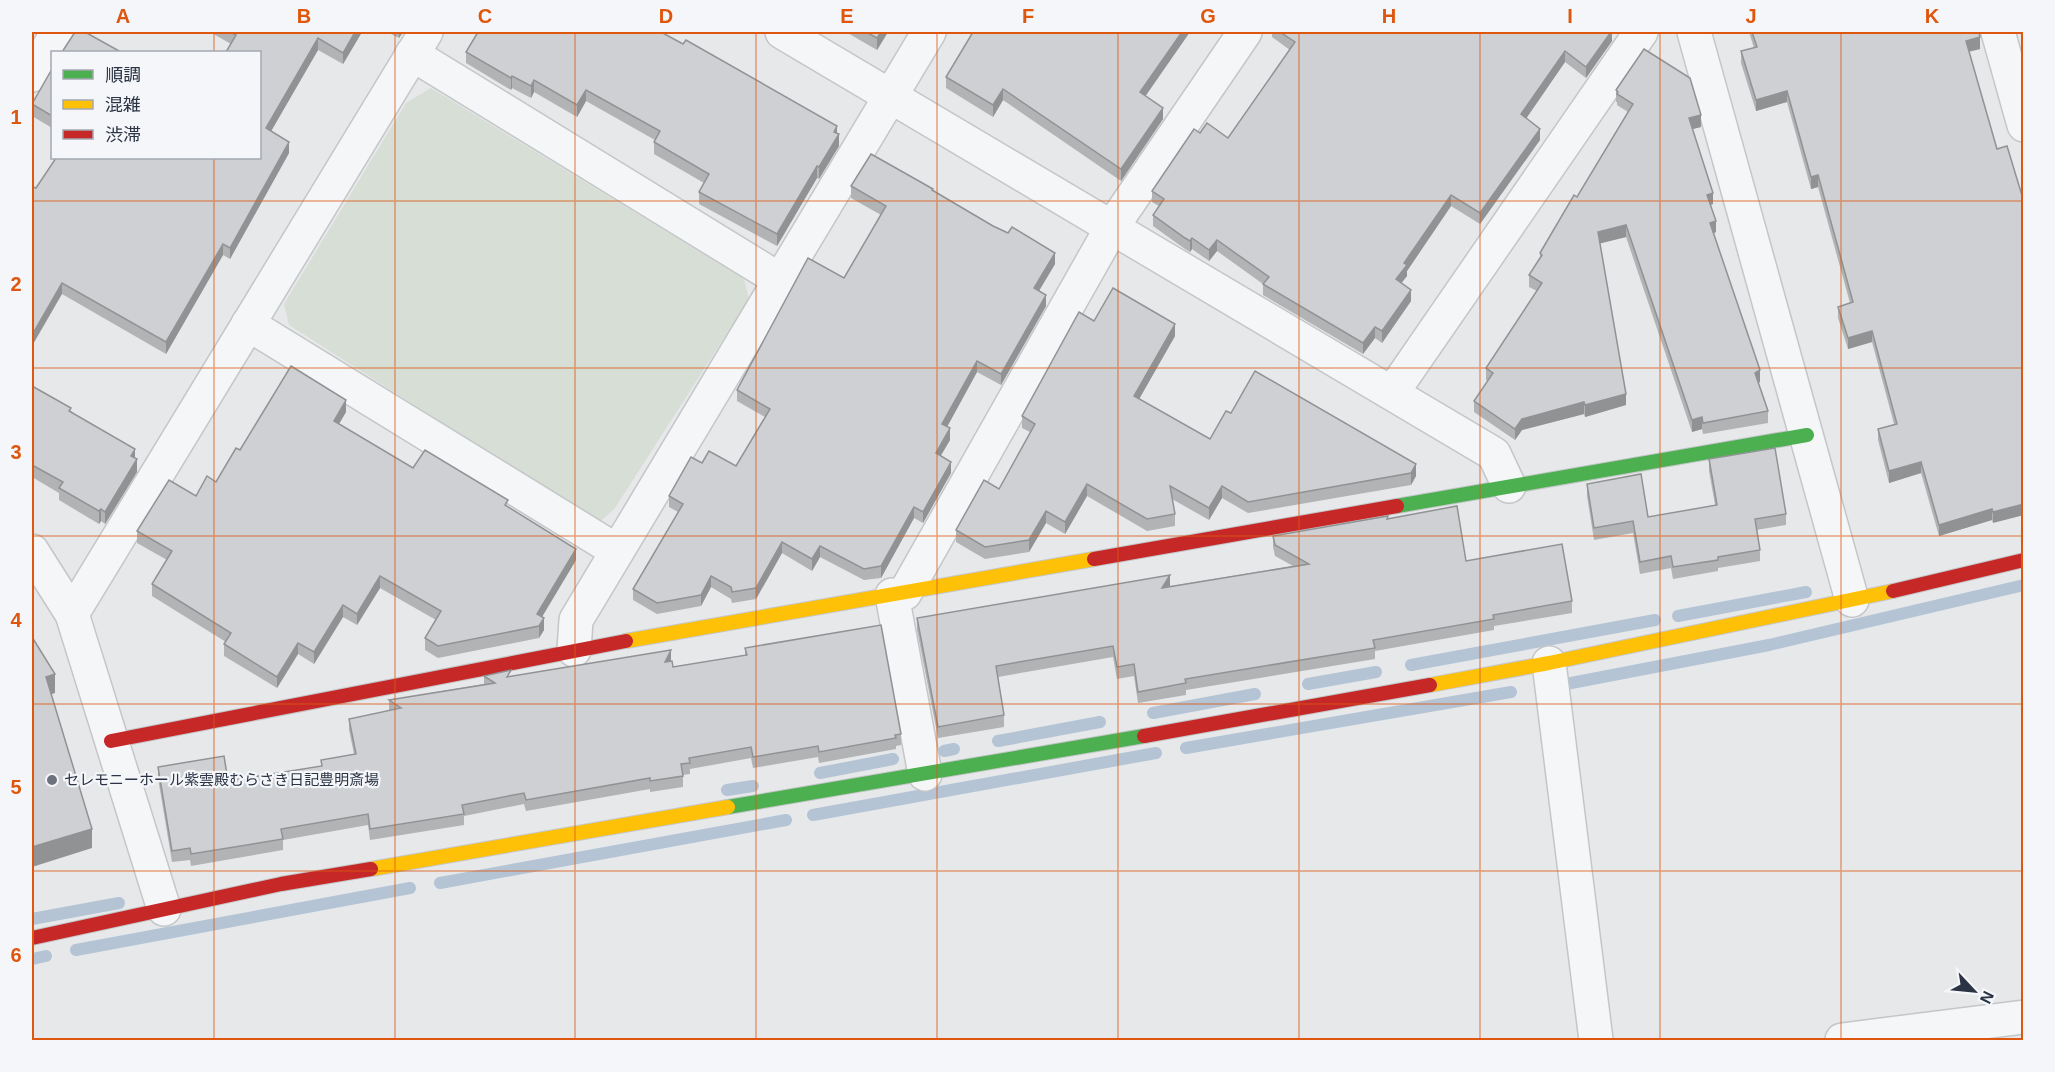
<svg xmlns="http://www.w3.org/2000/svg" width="2055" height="1072" font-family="Helvetica,'Noto Sans JP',sans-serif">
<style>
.green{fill:#d6ded6}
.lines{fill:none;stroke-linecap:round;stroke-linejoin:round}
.stream{stroke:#b4c4d5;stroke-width:12}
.street-casing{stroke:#c4c6c8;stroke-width:36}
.fast-casing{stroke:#c4c6c8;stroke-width:16}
.slow-casing{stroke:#c4c6c8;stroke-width:16}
.jam-casing{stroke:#c4c6c8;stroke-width:16}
.street{stroke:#f5f6f7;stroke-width:33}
.fast{stroke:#4caf50;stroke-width:14}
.slow{stroke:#ffc107;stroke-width:14}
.jam{stroke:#c62828;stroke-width:14}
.wall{fill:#b1b3b5}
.shaded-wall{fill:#909294}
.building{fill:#ced0d3;stroke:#909294;stroke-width:1.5}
.grid{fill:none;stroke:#df570f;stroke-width:1.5;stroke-opacity:0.55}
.poi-dot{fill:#6c737f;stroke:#f4f6f9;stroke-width:2}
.labels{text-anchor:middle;stroke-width:4.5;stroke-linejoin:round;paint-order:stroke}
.poi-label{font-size:15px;fill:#2b3445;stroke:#f4f6f9;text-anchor:start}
.neatline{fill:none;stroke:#df570f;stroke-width:2}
.grid-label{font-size:20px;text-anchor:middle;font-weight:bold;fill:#df570f}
</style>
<rect width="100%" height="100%" fill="#e6e8ea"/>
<path class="green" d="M431 88 744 279 749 299 615 508 599 523 289 325 284 304 406 103Z"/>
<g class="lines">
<g class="stream">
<path d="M1678 616 1806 592"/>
<path d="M1411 665 1655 620"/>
<path d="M1308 684 1376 672"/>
<path d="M1566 684 1769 645 2024 585"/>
<path d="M1153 713 1255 694"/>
<path d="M998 741 1100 722"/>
<path d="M1186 748 1511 692"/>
<path d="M944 751 954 749"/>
<path d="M820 773 893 759"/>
<path d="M727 790 753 786"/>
<path d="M813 815 1156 753"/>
<path d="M440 883 786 820"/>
<path d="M32 919 119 903"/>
<path d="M76 950 410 888"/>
<path d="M32 959 46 956"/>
</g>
<defs>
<g id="street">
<path d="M782 32 1494 454 1509 486"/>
<path d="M1694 32 1852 600"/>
<path d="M1998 32 2024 125"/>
<path d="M412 54 780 280"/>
<path d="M32 75 58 32"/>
<path d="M248 324 617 551"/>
<path d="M1392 393 1641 32"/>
<path d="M32 551 72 614 164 909"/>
<path d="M905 593 1112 227 1245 32"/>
<path d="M892 595 925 774"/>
<path d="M72 614 426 32"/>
<path d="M574 650 576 620 929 32"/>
<path d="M1549 663 1596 1040"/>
<path d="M1842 1040 2024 1017"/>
</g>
<g id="fast">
<path d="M1397 506 1807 435"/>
<path d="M728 807 1144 736"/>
</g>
<g id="slow">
<path d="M626 641 1094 559"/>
<path d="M1430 685 1549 663 1893 591"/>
<path d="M371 869 728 807"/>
</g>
<g id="jam">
<path d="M1094 559 1397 506"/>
<path d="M1893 591 2024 560"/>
<path d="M1144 736 1430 685"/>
<path d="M111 741 626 641"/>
<path d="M32 938 281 884 371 869"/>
</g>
</defs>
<use href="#street" class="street-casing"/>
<use href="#fast" class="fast-casing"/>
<use href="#slow" class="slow-casing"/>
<use href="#jam" class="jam-casing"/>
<use href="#street" class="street"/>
<use href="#fast" class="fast"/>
<use href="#slow" class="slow"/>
<use href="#jam" class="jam"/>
</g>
<g class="wall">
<path d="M210 32H362L343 64 318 50 271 131 289 153 230 259 223 255 166 354 62 294 36 188 260 158 231 44Z"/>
<path d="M387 32H403L399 38Z"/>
<path d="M846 32H888L877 50Z"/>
<path d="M1272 32H1614L1612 34V41L1586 78 1565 62 1526 118 1540 140 1480 224 1451 206 1407 271V276L1401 283 1411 301 1382 343 1375 338 1363 354 1263 295V284L1217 251 1209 261 1192 249 1190 252 1185 249 1153 226V215L1159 206 1152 202V191L1200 133 1228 138 1290 50 1272 37Z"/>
<path d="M1749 32H1979L1980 49 1969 52 1997 149 1993 523 1992 520 1939 536 1921 473 1889 483 1878 440V429L1894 424 1872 342 1848 349 1838 318V307L1850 303 1818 187 1811 189 1787 102 1756 111 1741 63V51L1754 48Z"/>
<path d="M466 52 837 134 839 146 819 179 817 178 777 246 699 204V192L704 183 654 154V142L655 140 586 101 577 117 534 92 531 98 512 88 511 90 466 63Z"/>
<path d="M52 69V128L32 116V104Z"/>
<path d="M946 77 1146 96 1163 119 1121 181 1003 100 993 117 946 88Z"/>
<path d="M1616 90 1701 127 1692 129 1713 204 1711 205 1716 232 1714 233 1760 382 1758 383 1768 411V423L1703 434 1702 429 1692 432 1626 237 1600 243 1626 405 1585 417 1584 414 1522 430 1515 440 1474 412V401L1488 381 1486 380V368L1537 291 1529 287V275L1540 258V253L1577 197 1628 112 1617 105V102H1616Z"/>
<path d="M851 186 933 191 1055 264 1039 291 1046 306 1001 385 977 372 947 427 950 440 940 456 951 473 923 523 914 518 881 578 864 580 820 557 812 571 782 553 756 599 732 603 731 599 711 587 701 606 657 614 633 600V589L678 512 669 507V496L702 463 736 466 765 417 737 401V390L844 278 881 215 851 198Z"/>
<path d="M1094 321 1175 336 1139 399 1210 439 1231 413 1255 371 1416 476 1411 485 1248 513 1222 498 1209 520 1172 499 1175 514V526L1147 531 1087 496 1065 534 1046 523 1029 552 985 559 956 542V530L999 489 1030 432 1022 428V416Z"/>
<path d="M32 386 71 411 135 459 137 472 105 524 101 521 99 524 59 500V493L32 477Z"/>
<path d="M346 412 339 424 413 468 508 507 576 560 542 617 544 630 539 638 438 658 425 650V638L436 620 380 588 357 625 343 617 314 664 298 654 277 688 224 656V644L226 642 152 596V584L167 560 137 543V531L196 496 216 482 240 450Z"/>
<path d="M1709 459 1786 514V525L1756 530 1760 550V561L1718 568V571L1673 579 1671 568 1640 574 1633 533 1594 540 1587 496V484L1648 517 1715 505 1709 471Z"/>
<path d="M1388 518 1466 561 1572 601V613L1494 626V630L1375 651V659L1186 690V695L1138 703 1134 676 1117 679 1113 657 998 677 1004 715V727L938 738 917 630V618L1170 586 1293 566 1275 556 1273 547V536Z"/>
<path d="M745 648 901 734V745L896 746V749L819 763 818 757 753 768 751 758 690 769V774L683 775V787L650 792V789L526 811 524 804 464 816V825L370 840 368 825 283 840V850L191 866 190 860 172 862 158 778V767L228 781 321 766V760L354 754 349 730V719L389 711V700L484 684V676H511L671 661 673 667 745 655Z"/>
</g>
<g class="shaded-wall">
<path d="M355 32H362L343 64V53Z"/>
<path d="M399 32H403L399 38Z"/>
<path d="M881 32H888L877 50V38Z"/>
<path d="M1182 32H1190L1140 104V92Z"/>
<path d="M1608 32H1614L1612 34V41L1586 78V67Z"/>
<path d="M1980 37V49L1966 52V41Z"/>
<path d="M318 38V50L266 140V128Z"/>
<path d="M1565 51V62L1521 126V114Z"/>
<path d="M512 76V88L511 90V78Z"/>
<path d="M534 80V92L531 98V86Z"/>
<path d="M1003 89V100L993 117V105Z"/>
<path d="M586 90V101L577 117V105Z"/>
<path d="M1787 91V102L1756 111V100Z"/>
<path d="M1163 108V119L1121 181V169Z"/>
<path d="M1701 115V127L1689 130V118Z"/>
<path d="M837 126V137L839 134V146L819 179V167Z"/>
<path d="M1540 129V140L1480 224V213Z"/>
<path d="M289 142V153L230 259V248Z"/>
<path d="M817 166V178L777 246V234Z"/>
<path d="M1818 175V187L1811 189V177Z"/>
<path d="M1713 193V204L1707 206V195Z"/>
<path d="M1451 195V206L1407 271V276L1396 290V279L1404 263Z"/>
<path d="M1716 221V232L1710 235V223Z"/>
<path d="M1626 225V237L1598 244V232Z"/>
<path d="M1192 238V249L1190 252V241Z"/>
<path d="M1217 240V251L1209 261V250Z"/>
<path d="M223 244V255L166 354V342Z"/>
<path d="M1055 253V264L1034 299V288Z"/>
<path d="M62 283V294L32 346V335Z"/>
<path d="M1411 290V301L1382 343V331Z"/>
<path d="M1046 295V306L1001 385V374Z"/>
<path d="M1175 324V336L1134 408V396Z"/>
<path d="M1375 327V338L1363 354V343Z"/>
<path d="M1872 331V342L1848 349V338Z"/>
<path d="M977 361V372L942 436V424Z"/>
<path d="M1760 370V382L1755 384V373Z"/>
<path d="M1626 394V405L1585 417V405Z"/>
<path d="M346 400V412L334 432V421Z"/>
<path d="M1584 402V414L1522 430 1515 440V429L1522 419Z"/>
<path d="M1702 417V429L1692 432V420Z"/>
<path d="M950 428V440L936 464V453Z"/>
<path d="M135 449V461L131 456Z"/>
<path d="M137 459V472L105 524V512Z"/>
<path d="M951 462V473L923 523V512Z"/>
<path d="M1921 462V473L1889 483V471Z"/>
<path d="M1416 464V476L1411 485V473Z"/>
<path d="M1087 484V496L1065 534V522Z"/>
<path d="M1222 486V498L1209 520V508Z"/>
<path d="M2024 504V515L1993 523V512Z"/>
<path d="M914 507V518L881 578V566Z"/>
<path d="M101 509V521L99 524V511Z"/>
<path d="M1992 509V520L1939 536V525Z"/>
<path d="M1046 511V523L1029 552V540Z"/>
<path d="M782 542V553L756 599V588Z"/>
<path d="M820 546V557L812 571V559Z"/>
<path d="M576 549V560L537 625V614Z"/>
<path d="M1170 575V586L1162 588Z"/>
<path d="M380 576V588L357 625V614Z"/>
<path d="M711 576V587L701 606V595Z"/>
<path d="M343 605V617L314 664V652Z"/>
<path d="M544 618V630L539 638V626Z"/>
<path d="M298 643V654L277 688V677Z"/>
<path d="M671 650V661L665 674V662Z"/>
<path d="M55 674V693L46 696V677Z"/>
<path d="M92 829V848L32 867V847Z"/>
</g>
<g class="building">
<path d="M75 32H85L121 52H62Z"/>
<path d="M230 32H355L343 53 318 38 266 128 289 142 230 248 223 244 166 342 62 283 32 335V188L33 187 36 188 56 158H260V52H226L236 35Z"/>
<path d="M478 32H661L683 44 686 40 837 126 834 132 839 134 819 167 817 166 777 234 699 192 709 174 654 142 660 131 586 90 577 105 534 80 531 86 512 76 511 78 466 52Z"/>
<path d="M866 32H881L877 38Z"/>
<path d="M973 32H1182L1140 92 1163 108 1121 169 1003 89 993 105 946 77Z"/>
<path d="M1280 32H1611L1586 67 1565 51 1521 114 1540 129 1480 213 1451 195 1404 263 1407 265 1396 279 1411 290 1382 331 1375 327 1363 343 1263 284 1269 277 1217 240 1209 250 1192 238 1190 241 1185 238 1153 215 1164 199 1152 191 1194 129 1200 133 1207 123 1228 138 1295 42Z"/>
<path d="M1752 32H1979L1980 37 1966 41 1997 149 2007 146 2024 202V504L1993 512 1992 509 1939 525 1921 462 1889 471 1878 429 1897 424 1872 331 1848 338 1838 307 1853 302 1818 175 1811 177 1787 91 1756 100 1741 51 1757 47Z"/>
<path d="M1644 49 1690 78 1701 115 1689 118 1713 193 1707 195 1716 221 1710 223 1760 370 1755 373 1768 411 1703 423 1702 417 1692 420 1626 225 1598 232 1626 394 1585 405 1584 402 1522 419 1515 429 1474 401 1493 373 1486 368 1542 283 1529 275 1542 255 1540 253 1574 195 1577 197 1633 104 1617 94 1618 92 1616 90Z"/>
<path d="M52 69V116L32 104Z"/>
<path d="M871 154 933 189 932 190 993 226 1008 233 1012 227 1055 253 1034 288 1046 295 1001 374 977 361 942 424 950 428 936 453 951 462 923 512 914 507 881 566 864 569 820 546 812 559 782 542 756 588 732 592 731 587 711 576 701 595 657 603 633 589 683 504 669 496 691 457 702 463 709 451 736 466 770 409 737 390 808 258 844 278 886 206 851 186Z"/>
<path d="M1113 288 1175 324 1134 396 1210 439 1226 411 1231 413 1255 371 1416 464 1411 473 1248 502 1222 486 1209 508 1170 486 1175 514 1147 519 1087 484 1065 522 1046 511 1029 540 985 547 956 530 984 480 999 489 1035 424 1022 416 1079 312 1094 321Z"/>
<path d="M291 366 346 400 334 421 413 468 425 450 508 500 505 505 576 549 537 614 544 618 539 626 438 646 425 638 441 611 380 576 357 614 343 605 314 652 298 643 277 677 224 644 231 633 152 584 172 551 137 531 169 480 196 496 207 476 216 482 236 448 240 450Z"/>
<path d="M32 386 71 408 69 411 135 449 131 456 137 459 105 512 101 509 99 511 59 488 63 482 32 465Z"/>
<path d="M1775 448 1786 514 1755 519 1760 550 1718 557V560L1673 567 1671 556 1640 562 1633 521 1594 528 1587 484 1641 474 1648 517 1717 505 1709 459Z"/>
<path d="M1457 506 1466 561 1562 544 1572 601 1493 615 1494 619 1373 640 1375 648 1185 679 1186 683 1138 692 1134 664 1117 667 1113 646 996 666 1004 715 938 727 917 618 1170 575 1162 588 1309 564 1275 545 1273 536 1388 516 1387 519Z"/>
<path d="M881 625 901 734 895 735 896 738 819 752 818 746 753 757 751 747 689 758 690 763 681 764 683 776 650 781V778L526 800 524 793 462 805 464 814 370 829 368 814 281 829 283 839 191 854 190 848 172 851 158 767 224 756 228 781 322 766 321 760 356 754 349 719 401 708 389 700 495 683 484 676 511 670 507 677 671 650 665 662 672 661 673 667 747 655 745 648Z"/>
<path d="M32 637 55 674 46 677 92 829 32 847Z"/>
</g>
<path class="grid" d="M214 32V52M395 32V1040M575 32V1040M756 32V1040M937 32V1040M1118 32V1040M1299 32V1040M1480 32V1040M1660 32V1040M1841 32V1040M214 158V1040M32 201H2024M32 368H2024M32 536H2024M32 704H2024M32 871H2024"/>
<circle class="poi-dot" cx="52" cy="780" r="6"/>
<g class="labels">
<g class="poi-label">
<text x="64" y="785">セレモニーホール紫雲殿むらさき日記豊明斎場</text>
</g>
</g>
<rect width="2055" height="1072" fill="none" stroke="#f4f6f9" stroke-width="66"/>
<rect x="51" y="51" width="210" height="108" fill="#f4f6f9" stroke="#a4a8b1" stroke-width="1.5"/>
<rect x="63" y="70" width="30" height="9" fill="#4caf50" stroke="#a4a8b1" stroke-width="1.5"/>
<text x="105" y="81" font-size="18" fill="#2b3445">順調</text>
<rect x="63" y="100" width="30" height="9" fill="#ffc107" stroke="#a4a8b1" stroke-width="1.5"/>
<text x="105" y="111" font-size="18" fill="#2b3445">混雑</text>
<rect x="63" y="130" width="30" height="9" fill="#c62828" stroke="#a4a8b1" stroke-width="1.5"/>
<text x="105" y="141" font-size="18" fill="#2b3445">渋滞</text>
<g transform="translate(1974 991) rotate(116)" stroke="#f4f6f9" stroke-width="4.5" paint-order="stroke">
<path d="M0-4.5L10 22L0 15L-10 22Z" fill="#2b3445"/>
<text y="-9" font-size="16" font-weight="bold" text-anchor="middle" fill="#2b3445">N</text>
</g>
<rect x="33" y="33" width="1989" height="1006" class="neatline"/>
<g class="grid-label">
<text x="123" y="23">A</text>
<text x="304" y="23">B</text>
<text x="485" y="23">C</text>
<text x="666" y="23">D</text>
<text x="847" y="23">E</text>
<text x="1028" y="23">F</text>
<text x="1208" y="23">G</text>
<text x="1389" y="23">H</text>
<text x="1570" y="23">I</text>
<text x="1751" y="23">J</text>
<text x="1932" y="23">K</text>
<text x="16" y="124">1</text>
<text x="16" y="291">2</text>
<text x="16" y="459">3</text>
<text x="16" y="627">4</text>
<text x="16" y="794">5</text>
<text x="16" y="962">6</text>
</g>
</svg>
